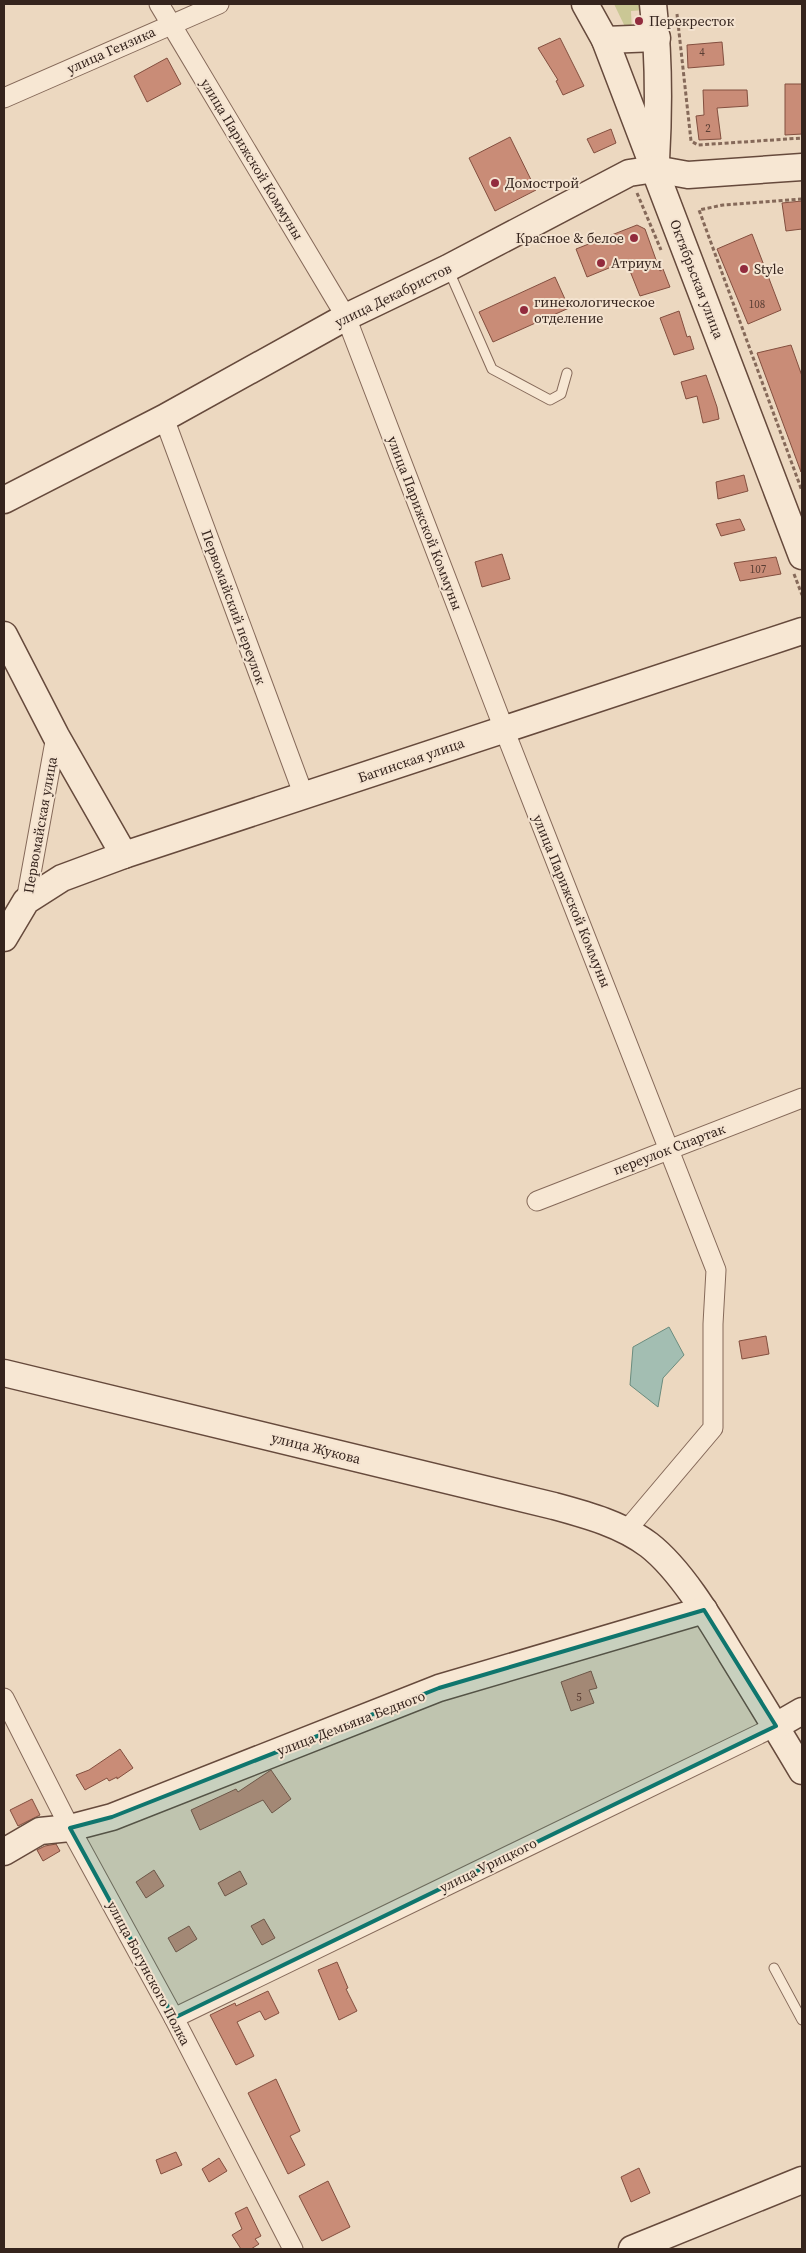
<svg xmlns="http://www.w3.org/2000/svg" width="806" height="2253" font-family="'Source Serif 4',serif">
<style>
.green{fill:#cac795}
.water{fill:#a3beb2;stroke:#6b8c7e}
.building{fill:#c98c77;stroke:#834f3f}
.lines{fill:none;stroke-linecap:round;stroke-linejoin:round}
.lane-casing{stroke:#856959;stroke-width:11}
.street-casing{stroke:#856959;stroke-width:21}
.secondary-casing{stroke:#664a3c;stroke-width:29}
.path{stroke:#856959;stroke-width:3;stroke-dasharray:4 2.5;stroke-linecap:butt}
.lane{stroke:#f7e7d3;stroke-width:9}
.street{stroke:#f7e7d3;stroke-width:19}
.secondary{stroke:#f7e7d3;stroke-width:26}
.marked{fill:#0f766e;fill-opacity:0.2;stroke:#0f766e;stroke-width:4;stroke-linejoin:round}
.poi-dot{fill:#922b3d;stroke:#f4e3d0;stroke-width:2}
.labels{text-anchor:middle;stroke-width:4;stroke-linejoin:round;paint-order:stroke}
.number-label{font-size:11px;fill:#5a3e34}
.poi-label{font-size:14px;fill:#35241d;stroke:#f4e3d0;text-anchor:start}
.street-label{font-size:14px;fill:#35241d;stroke:#f4e3d0}
</style>
<rect width="100%" height="100%" fill="#ecd8c0"/>
<path class="green" d="M614 4H644L645 10 631 11 632 33H628Z"/>
<path class="water" d="M669 1327 684 1355 663 1378 658 1407 630 1385 633 1347Z"/>
<g class="building">
<path d="M560 38 584 86 563 95 556 81 558 80 538 48Z"/>
<path d="M722 42 724 65 688 68 687 45Z"/>
<path d="M167 58 181 84 147 102 134 76Z"/>
<path d="M785 84H802V134L785 135Z"/>
<path d="M703 90H747L748 106 717 108 721 139 699 140 696 116 704 115Z"/>
<path d="M611 129 616 143 594 153 587 139Z"/>
<path d="M510 137 536 190 495 211 469 158Z"/>
<path d="M802 201V229L786 231 782 203Z"/>
<path d="M637 225 645 229 660 271 663 269 670 287 640 296 626 261 587 277 576 249Z"/>
<path d="M752 234 781 310 748 324 717 249Z"/>
<path d="M555 277 569 308 493 342 479 312Z"/>
<path d="M679 311 687 337 690 336 694 349 674 355 660 318Z"/>
<path d="M791 345 802 376 801 472 757 353Z"/>
<path d="M706 375 717 407 719 419 703 423 697 396 686 399 681 382Z"/>
<path d="M744 475 748 491 718 499 716 482Z"/>
<path d="M740 519 745 530 721 536 716 524Z"/>
<path d="M502 554 510 579 482 587 475 562Z"/>
<path d="M776 557 781 574 740 581 734 563Z"/>
<path d="M766 1336 769 1354 742 1359 739 1341Z"/>
<path d="M591 1671 597 1688 589 1690 594 1703 571 1711 561 1682Z"/>
<path d="M120 1749 133 1768 117 1779V1777L109 1781 107 1778 85 1790 76 1775 89 1770Z"/>
<path d="M271 1770 291 1799 272 1813 263 1800 200 1830 191 1810 236 1789 238 1792Z"/>
<path d="M32 1799 40 1815 18 1826 10 1810Z"/>
<path d="M56 1844 60 1851 43 1861 37 1850 45 1846Z"/>
<path d="M154 1870 164 1886 146 1898 136 1882Z"/>
<path d="M240 1871 247 1884 225 1896 218 1883Z"/>
<path d="M264 1919 275 1938 262 1945 251 1926Z"/>
<path d="M189 1926 197 1939 176 1952 168 1938Z"/>
<path d="M337 1962 348 1988 346 1989 357 2011 339 2020 318 1970Z"/>
<path d="M268 1991 279 2013 265 2020 260 2011 237 2022 254 2056 236 2065 210 2015 235 2003 236 2006Z"/>
<path d="M276 2079 300 2131 290 2136 305 2165 288 2174 248 2093Z"/>
<path d="M176 2152 182 2165 161 2174 156 2160Z"/>
<path d="M219 2158 227 2171 209 2182 202 2169Z"/>
<path d="M639 2168 650 2193 631 2202 621 2177Z"/>
<path d="M328 2181 350 2227 322 2241 299 2196Z"/>
<path d="M247 2207 261 2236 255 2239 259 2244 251 2249H241L232 2235 242 2229 235 2213Z"/>
</g>
<g class="lines">
<defs>
<g id="lane">
<path d="M449 271 492 369 550 400 561 394 567 373"/>
<path d="M774 1968 802 2020"/>
</g>
<g id="street">
<path d="M159 4 346 317 504 729 716 1270 713 1324V1428L626 1531"/>
<path d="M4 98 219 4"/>
<path d="M164 418 304 796"/>
<path d="M26 901 56 736"/>
<path d="M537 1201 802 1098"/>
<path d="M4 1698 70 1828 174 2018 293 2249"/>
<path d="M174 2018 776 1726"/>
</g>
<g id="secondary">
<path d="M585 4 605 40 802 556"/>
<path d="M653 4C659 56 659 109 656 161"/>
<path d="M605 40 657 38"/>
<path d="M4 500 164 418 346 317 448 268 629 173 655 169 688 175 802 167"/>
<path d="M4 635 56 736 124 855"/>
<path d="M4 938 26 901 62 878 124 855 802 631"/>
<path d="M4 1373 554 1506C587 1515 621 1524 649 1545 681 1570 710 1619 731 1654 755 1693 779 1732 802 1771"/>
<path d="M776 1726 802 1711"/>
<path d="M4 1852 40 1831 70 1828 112 1817 439 1688 704 1610"/>
<path d="M632 2249 802 2180"/>
</g>
</defs>
<use href="#lane" class="lane-casing"/>
<use href="#street" class="street-casing"/>
<use href="#secondary" class="secondary-casing"/>
<g class="path">
<path d="M677 14 691 141 698 145 802 138"/>
<path d="M637 193 661 250"/>
<path d="M802 199 723 205 699 210 802 491"/>
<path d="M794 574 802 595"/>
</g>
<use href="#lane" class="lane"/>
<use href="#street" class="street"/>
<use href="#secondary" class="secondary"/>
</g>
<path class="marked" d="M704 1610 776 1726 174 2018 70 1828 112 1817 439 1688Z"/>
<g class="poi-dot">
<circle cx="639" cy="21" r="5"/>
<circle cx="495" cy="183" r="5"/>
<circle cx="634" cy="238" r="5"/>
<circle cx="601" cy="263" r="5"/>
<circle cx="744" cy="269" r="5"/>
<circle cx="524" cy="310" r="5"/>
</g>
<g class="labels">
<g class="number-label">
<text x="702" y="56">4</text>
<text x="708" y="132">2</text>
<text x="757" y="308">108</text>
<text x="758" y="573">107</text>
<text x="579" y="1701">5</text>
</g>
<g class="poi-label">
<text x="649" y="26">Перекресток</text>
<text x="505" y="188">Домострой</text>
<text x="624" y="243" text-anchor="end">Красное &amp; белое</text>
<text x="611" y="268">Атриум</text>
<text x="754" y="274">Style</text>
<text x="534" y="307">гинекологическое<tspan x="534" dy="16">отделение</tspan></text>
</g>
<g class="street-label">
<text transform="translate(111 50) rotate(-24)" y="5">улица Гензика</text>
<text transform="translate(252 159) rotate(59)" y="5">улица Парижской Коммуны</text>
<text transform="translate(697 279) rotate(69)" y="5">Октябрьская улица</text>
<text transform="translate(393 295) rotate(-26)" y="5">улица Декабристов</text>
<text transform="translate(425 523) rotate(69)" y="5">улица Парижской Коммуны</text>
<text transform="translate(234 607) rotate(70)" y="5">Первомайский переулок</text>
<text transform="translate(411 760) rotate(-19)" y="5">Багинская улица</text>
<text transform="translate(40 825) rotate(-80)" y="5">Первомайская улица</text>
<text transform="translate(572 901) rotate(68)" y="5">улица Парижской Коммуны</text>
<text transform="translate(669 1149) rotate(-21)" y="5">переулок Спартак</text>
<text transform="translate(316 1448) rotate(14)" y="5">улица Жукова</text>
<text transform="translate(351 1723) rotate(-21)" y="5">улица Демьяна Бедного</text>
<text transform="translate(488 1865) rotate(-26)" y="5">улица Урицкого</text>
<text transform="translate(149 1973) rotate(62)" y="5">улица Богунского Полка</text>
</g>
</g>
<rect width="806" height="2253" fill="none" stroke="#35241d" stroke-width="10"/>
</svg>
